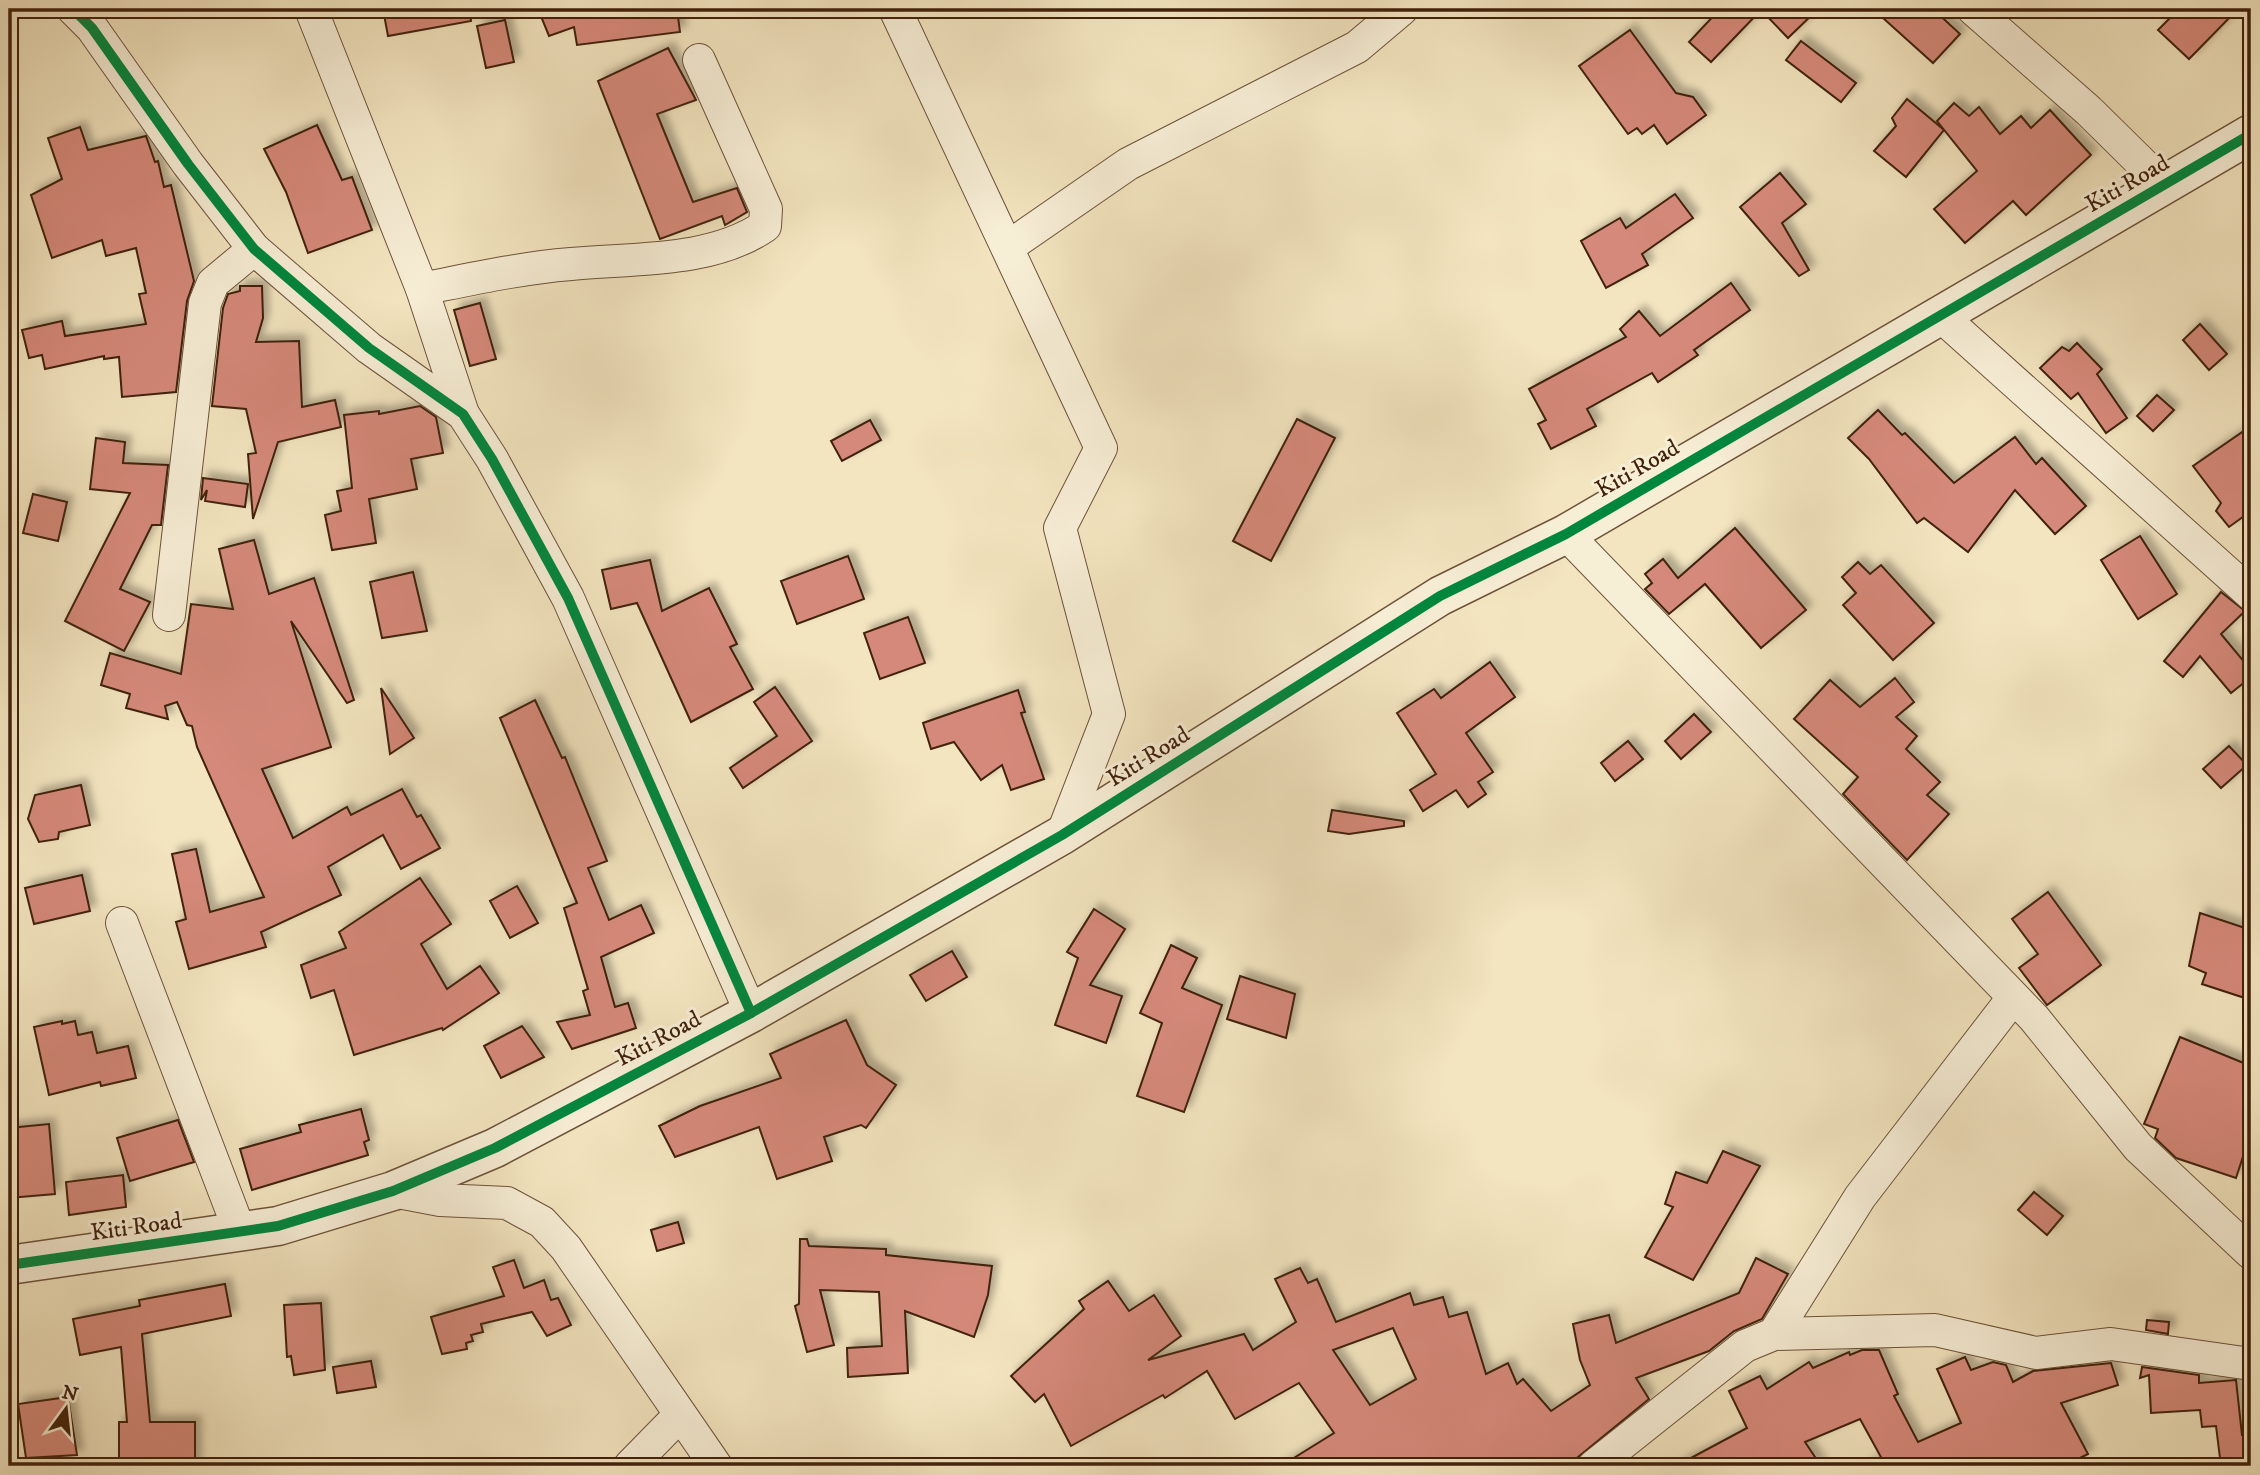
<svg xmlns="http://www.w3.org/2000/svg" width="2260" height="1475" font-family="'IM FELL DW Pica',serif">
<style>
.building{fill:#d5897a;stroke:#41210c;stroke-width:2;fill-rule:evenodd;filter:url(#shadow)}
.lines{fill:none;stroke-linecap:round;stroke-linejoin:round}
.minor-casing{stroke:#6e5239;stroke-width:34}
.tertiary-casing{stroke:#6e5239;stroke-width:41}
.minor{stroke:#f7eed6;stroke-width:32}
.tertiary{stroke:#f7eed6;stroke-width:38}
.cycleway-casing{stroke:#f7eed6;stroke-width:15}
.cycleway{stroke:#00873e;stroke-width:10}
.labels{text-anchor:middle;stroke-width:6;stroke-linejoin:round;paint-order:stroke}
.street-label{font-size:24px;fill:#41210c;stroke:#f7eed6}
</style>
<defs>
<filter id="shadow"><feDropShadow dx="6" dy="-6" stdDeviation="3.5" flood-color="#0004"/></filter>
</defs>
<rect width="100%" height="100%" fill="#f3e5c0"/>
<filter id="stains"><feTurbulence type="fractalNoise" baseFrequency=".00286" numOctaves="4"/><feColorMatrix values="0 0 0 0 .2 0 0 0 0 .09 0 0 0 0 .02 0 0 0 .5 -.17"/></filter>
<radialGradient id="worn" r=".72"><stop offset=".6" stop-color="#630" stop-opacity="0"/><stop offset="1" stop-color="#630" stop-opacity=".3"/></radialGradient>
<g class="building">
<path d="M383 9H470L471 21 388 36Z"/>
<path d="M538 9H677L680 32 577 45 574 27 549 36Z"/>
<path d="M1720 9H1818L1788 38 1761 10 1711 62 1689 42Z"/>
<path d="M1873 9H1933L1960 34 1933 63Z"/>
<path d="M2179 9H2238L2189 59 2158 30Z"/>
<path d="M505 20 514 62 486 68 477 26Z"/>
<path d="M1630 30 1676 93 1693 97 1706 115 1667 144 1654 125 1642 134 1637 128 1628 134 1579 66Z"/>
<path d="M1801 41 1856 83 1841 102 1786 60Z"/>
<path d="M668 48 696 100 657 114 693 202 737 188 747 212 725 225 722 216 660 239 598 81Z"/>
<path d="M1907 99 1944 130 1906 177 1874 151 1896 126 1892 118Z"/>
<path d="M1954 103 1969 116 1979 107 2000 134 2021 116 2031 128 2050 110 2091 155 2026 215 2013 201 1965 243 1934 209 1977 171 1937 121Z"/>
<path d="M317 125 342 180 352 177 372 230 308 253 286 192 264 149Z"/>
<path d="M80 127 88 150 146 136 155 162 158 161 164 187 171 185 194 281 187 301 176 392 122 397 119 357 104 359V356L45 369 42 355 29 358 22 330 62 321 65 336 146 324 139 294 146 293 136 248 106 256 102 240 52 258 31 195 62 179 48 138Z"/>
<path d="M1780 173 1806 204 1782 223 1809 270 1799 276 1740 207Z"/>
<path d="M1675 194 1693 218 1642 254 1648 265 1606 288 1581 241 1620 218 1626 228Z"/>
<path d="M1731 283 1750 310 1694 350 1698 355 1658 382 1652 373 1587 409 1596 426 1551 449 1538 424 1546 420 1529 389 1626 337 1620 329 1639 311 1660 336Z"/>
<path d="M240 286H262L263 318 256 342 299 341 302 407 335 400 341 427 278 442 253 519 248 454 256 453 246 409 212 406 223 308 228 294 240 291Z"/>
<path d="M480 303 496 359 470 366 454 310Z"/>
<path d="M2200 324 2227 354 2209 370 2183 340Z"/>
<path d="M2077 343 2102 369 2097 374 2127 418 2106 433 2078 393 2071 399 2040 368 2062 347 2069 351Z"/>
<path d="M2157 395 2174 410 2153 431 2137 416Z"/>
<path d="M420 406 436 417 443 453 411 459 417 489 369 499 376 543 332 550 325 515 341 511 337 491 352 488 344 415 379 411V414Z"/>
<path d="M1878 410 1902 435 1905 433 1954 483 2015 437 2036 464 2042 458 2086 506 2055 534 2015 490 1968 552 1924 518 1917 523 1869 459 1848 438Z"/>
<path d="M1297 419 1335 438 1271 561 1233 541Z"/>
<path d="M870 420 881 440 842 461 831 441Z"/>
<path d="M2251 426V511L2229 527 2216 511 2221 503 2193 466Z"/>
<path d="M96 438 125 442 123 463 168 465 161 525H152L120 589 150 602 124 651 65 621 130 493 90 489Z"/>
<path d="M203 478 248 484 245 507 205 501 207 490 201 500Z"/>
<path d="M33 494 67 502 58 541 23 533Z"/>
<path d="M1735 528 1806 610 1761 648 1705 584 1669 614 1645 589 1652 583 1645 574 1663 559 1678 578Z"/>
<path d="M2140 536 2177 594 2138 619 2101 560Z"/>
<path d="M254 540 269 594 314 578 354 700 347 703 291 621 331 747 262 769 293 838 347 807 351 815 402 789 417 817 421 815 440 848 401 869 383 835 328 867 341 895 261 932 266 947 189 969 176 922 186 919 172 854 196 849 210 912 264 897 197 747 192 726 187 725 177 702 165 706 168 719 126 708 130 694 101 685 110 653 181 674 191 604 233 609 219 549Z"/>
<path d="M848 556 864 599 797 624 781 581Z"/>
<path d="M650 560 662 611 709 588 737 644 730 647 753 689 691 722 637 603 611 609 602 570Z"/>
<path d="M1858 562 1870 574 1881 565 1934 623 1893 660 1843 605 1856 593 1842 577Z"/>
<path d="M413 572 427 631 382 638 370 582Z"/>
<path d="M2221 592 2245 611 2221 634 2251 670V677L2231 693 2200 656 2183 677 2164 661Z"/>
<path d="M908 617 925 663 880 679 864 633Z"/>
<path d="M1490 662 1515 697 1466 733 1493 772 1478 782 1486 794 1468 807 1456 790 1423 811 1410 790 1436 774 1397 713 1434 689 1441 698Z"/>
<path d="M1895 678 1914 702 1896 717 1917 736 1906 749 1940 782 1927 795 1949 814 1907 860 1843 794 1858 777 1794 719 1830 680 1860 707Z"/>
<path d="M775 687 812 741 743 788 730 768 777 736 754 702Z"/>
<path d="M381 688 414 738 390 754Z"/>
<path d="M1018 690 1025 712 1021 713 1044 779 1011 790 1002 765 981 780 954 742 931 749 923 723Z"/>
<path d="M535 700 562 758 565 757 607 861 588 868 609 920 641 905 654 933 601 957 615 1007 628 1003 636 1028 572 1049 557 1022 590 1015 583 991 588 989 564 908 577 903 500 718Z"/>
<path d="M1694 714 1711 732 1681 759 1665 741Z"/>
<path d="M1628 741 1643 759 1615 781 1601 763Z"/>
<path d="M2229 746 2247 765 2221 788 2203 769Z"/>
<path d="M81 785 90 825 59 832 58 839 39 842 28 819 35 795Z"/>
<path d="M1332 810 1404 821V826L1349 834 1328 831Z"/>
<path d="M82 875 90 911 34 924 25 888Z"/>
<path d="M420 878 451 924 421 944 447 989 480 966 499 993 443 1030 442 1028 354 1055 334 990 311 998 301 965 346 948 339 932Z"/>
<path d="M517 886 538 923 510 938 490 901Z"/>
<path d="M2048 892 2101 965 2047 1005 2019 968 2038 954 2012 919Z"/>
<path d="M1094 909 1125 929 1090 985 1122 996 1106 1043 1055 1025 1078 958 1067 952Z"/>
<path d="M2200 913 2251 930V1000L2202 984 2206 973 2189 966Z"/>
<path d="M1171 945 1197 958 1182 988 1222 1005 1184 1112 1137 1096 1162 1023 1140 1013Z"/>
<path d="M952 951 967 977 926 1001 910 975Z"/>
<path d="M1240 976 1295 994 1286 1038 1227 1019Z"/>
<path d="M846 1020 867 1065 896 1085 866 1128 861 1125 824 1137 832 1161 777 1179 759 1127 675 1157 659 1126 700 1106 781 1078 770 1054Z"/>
<path d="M62 1021V1024L75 1021 78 1035 92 1032 97 1053 128 1046 136 1078 101 1086 100 1082 49 1095 34 1027Z"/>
<path d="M522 1026 544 1057 501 1078 484 1046Z"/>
<path d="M2180 1037 2251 1066V1132L2236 1178 2176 1158 2155 1138 2158 1129 2144 1124Z"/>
<path d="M361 1109 369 1140 364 1142 368 1155 252 1190 240 1149 301 1132 299 1125Z"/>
<path d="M178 1120 194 1162 130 1181 117 1138Z"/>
<path d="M49 1124 55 1194 9 1198V1128Z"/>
<path d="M1723 1151 1760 1166 1693 1280 1645 1257 1673 1207 1665 1204 1676 1172 1707 1183Z"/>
<path d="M123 1175 126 1207 69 1215 66 1182Z"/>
<path d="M2034 1192 2063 1216 2047 1235 2018 1210Z"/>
<path d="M678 1222 684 1243 657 1251 651 1230Z"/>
<path d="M800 1239H807L809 1246 886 1249V1255L992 1266 988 1295 974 1337 905 1311 908 1373 848 1377 847 1348 882 1346 879 1292 820 1290 834 1345 807 1352 795 1306 799 1304Z"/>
<path d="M1756 1258 1788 1274 1762 1319 1734 1331 1709 1351 1636 1378 1649 1399 1567 1466H1281L1334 1433 1299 1383 1235 1419 1207 1371 1165 1398 1163 1395 1071 1446 1044 1394 1035 1402 1011 1376 1084 1309 1079 1301 1108 1281 1129 1311 1154 1295 1181 1336 1148 1360 1244 1334 1253 1350 1296 1322 1275 1279 1300 1268 1308 1283 1317 1279 1336 1322 1410 1293 1414 1305 1443 1297 1449 1317 1467 1312 1486 1374 1508 1363 1517 1384 1523 1379 1551 1411 1590 1385 1580 1360 1573 1324 1609 1315 1616 1343 1739 1293ZM1393 1328 1416 1379 1370 1405 1333 1350Z"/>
<path d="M514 1260 524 1288 544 1280 551 1300 558 1298 571 1325 547 1336 532 1312 481 1324 483 1332 471 1335 473 1341 466 1343 467 1349 442 1354 431 1317 504 1296 493 1267Z"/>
<path d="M225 1284 231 1316 142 1334 150 1422H195V1466H119V1422H127L121 1347 80 1355 73 1319 140 1306 139 1300Z"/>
<path d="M321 1303 325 1370 294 1375 291 1356 287 1357 284 1305Z"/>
<path d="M2147 1320 2169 1322 2168 1334 2146 1330Z"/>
<path d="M1862 1350H1879L1898 1394 1894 1396 1918 1442 1961 1423 1937 1369 1965 1357 1971 1370 1993 1362 2006 1365 2013 1382 2033 1371 2111 1363 2118 1385 2061 1403 2088 1454 2064 1466H1864L1882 1459 1860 1419 1805 1442 1821 1466H1676L1747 1428 1729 1391 1760 1376 1767 1389 1809 1362 1813 1368 1849 1352 1850 1355Z"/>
<path d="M371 1361 376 1387 337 1393 333 1367Z"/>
<path d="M2142 1367 2199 1375V1383L2236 1380 2242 1435 2251 1433V1461L2242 1463 2241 1466H2221L2216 1426 2202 1427 2200 1410 2151 1413 2149 1375 2140 1378Z"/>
<path d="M68 1397 77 1455 26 1458 18 1404Z"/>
</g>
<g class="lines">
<defs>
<g id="minor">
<path d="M73 9 92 28 188 164 254 249 369 348 463 414 492 459 568 598 751 1013"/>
<path d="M311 9 422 289 463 414"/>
<path d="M895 9 1101 448 1060 528 1109 714 1062 835"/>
<path d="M1973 9 2089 111 2164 185"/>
<path d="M1008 247 1128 164 1357 47 1402 9"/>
<path d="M422 289C472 279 521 268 571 264 634 258 711 263 765 226L766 209 699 60"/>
<path d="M1941 316 2251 594"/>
<path d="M1566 534 2034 1018 2138 1147 2251 1253"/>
<path d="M169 615 205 303 213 283 254 249"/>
<path d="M122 923 240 1232"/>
<path d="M393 1191 440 1200 507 1203 542 1222 566 1248 716 1466"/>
<path d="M1774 1334 1860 1197 2013 998"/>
<path d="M630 1466 679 1416"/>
<path d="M1594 1466 1745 1346 1774 1334 1935 1330 2036 1353 2111 1344 2251 1364"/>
</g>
<path id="tertiary" d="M9 1265 278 1226 393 1191 495 1148 751 1013 1062 835 1440 596 1566 534 2251 134"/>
</defs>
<use href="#minor" class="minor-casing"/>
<use href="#tertiary" class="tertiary-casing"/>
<use href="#minor" class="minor"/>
<use href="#tertiary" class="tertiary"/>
<defs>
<g id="cycleway">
<path d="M73 9 92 28 188 164 254 249 369 348 463 414 492 459 568 598 751 1013"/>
<path d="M9 1265 278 1226 393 1191 495 1148 751 1013 1062 835 1440 596 1566 534 2251 134"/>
</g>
</defs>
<use href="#cycleway" class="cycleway-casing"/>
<use href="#cycleway" class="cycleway"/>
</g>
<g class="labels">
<g class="street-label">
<text transform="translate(2127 183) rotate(-30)" y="8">Kiti Road</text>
<text transform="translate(1637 468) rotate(-30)" y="8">Kiti Road</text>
<text transform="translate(1148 756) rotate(-32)" y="8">Kiti Road</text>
<text transform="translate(658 1038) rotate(-28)" y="8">Kiti Road</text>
<text transform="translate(136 1226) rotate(-8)" y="8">Kiti Road</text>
</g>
</g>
<rect width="2260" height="1475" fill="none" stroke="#f3e5c0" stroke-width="35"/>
<rect x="10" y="10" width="2239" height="1454" fill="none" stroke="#41210c" stroke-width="3.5"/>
<rect x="18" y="18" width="2225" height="1440" fill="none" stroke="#41210c" stroke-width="2"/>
<g transform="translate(66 1409) rotate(15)" stroke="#f7eed6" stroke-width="5" paint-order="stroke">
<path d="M0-5L12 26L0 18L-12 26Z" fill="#41210c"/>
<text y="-10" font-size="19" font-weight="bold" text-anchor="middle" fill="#41210c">N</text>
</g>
<rect width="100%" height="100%" filter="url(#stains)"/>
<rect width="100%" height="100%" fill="url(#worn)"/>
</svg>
